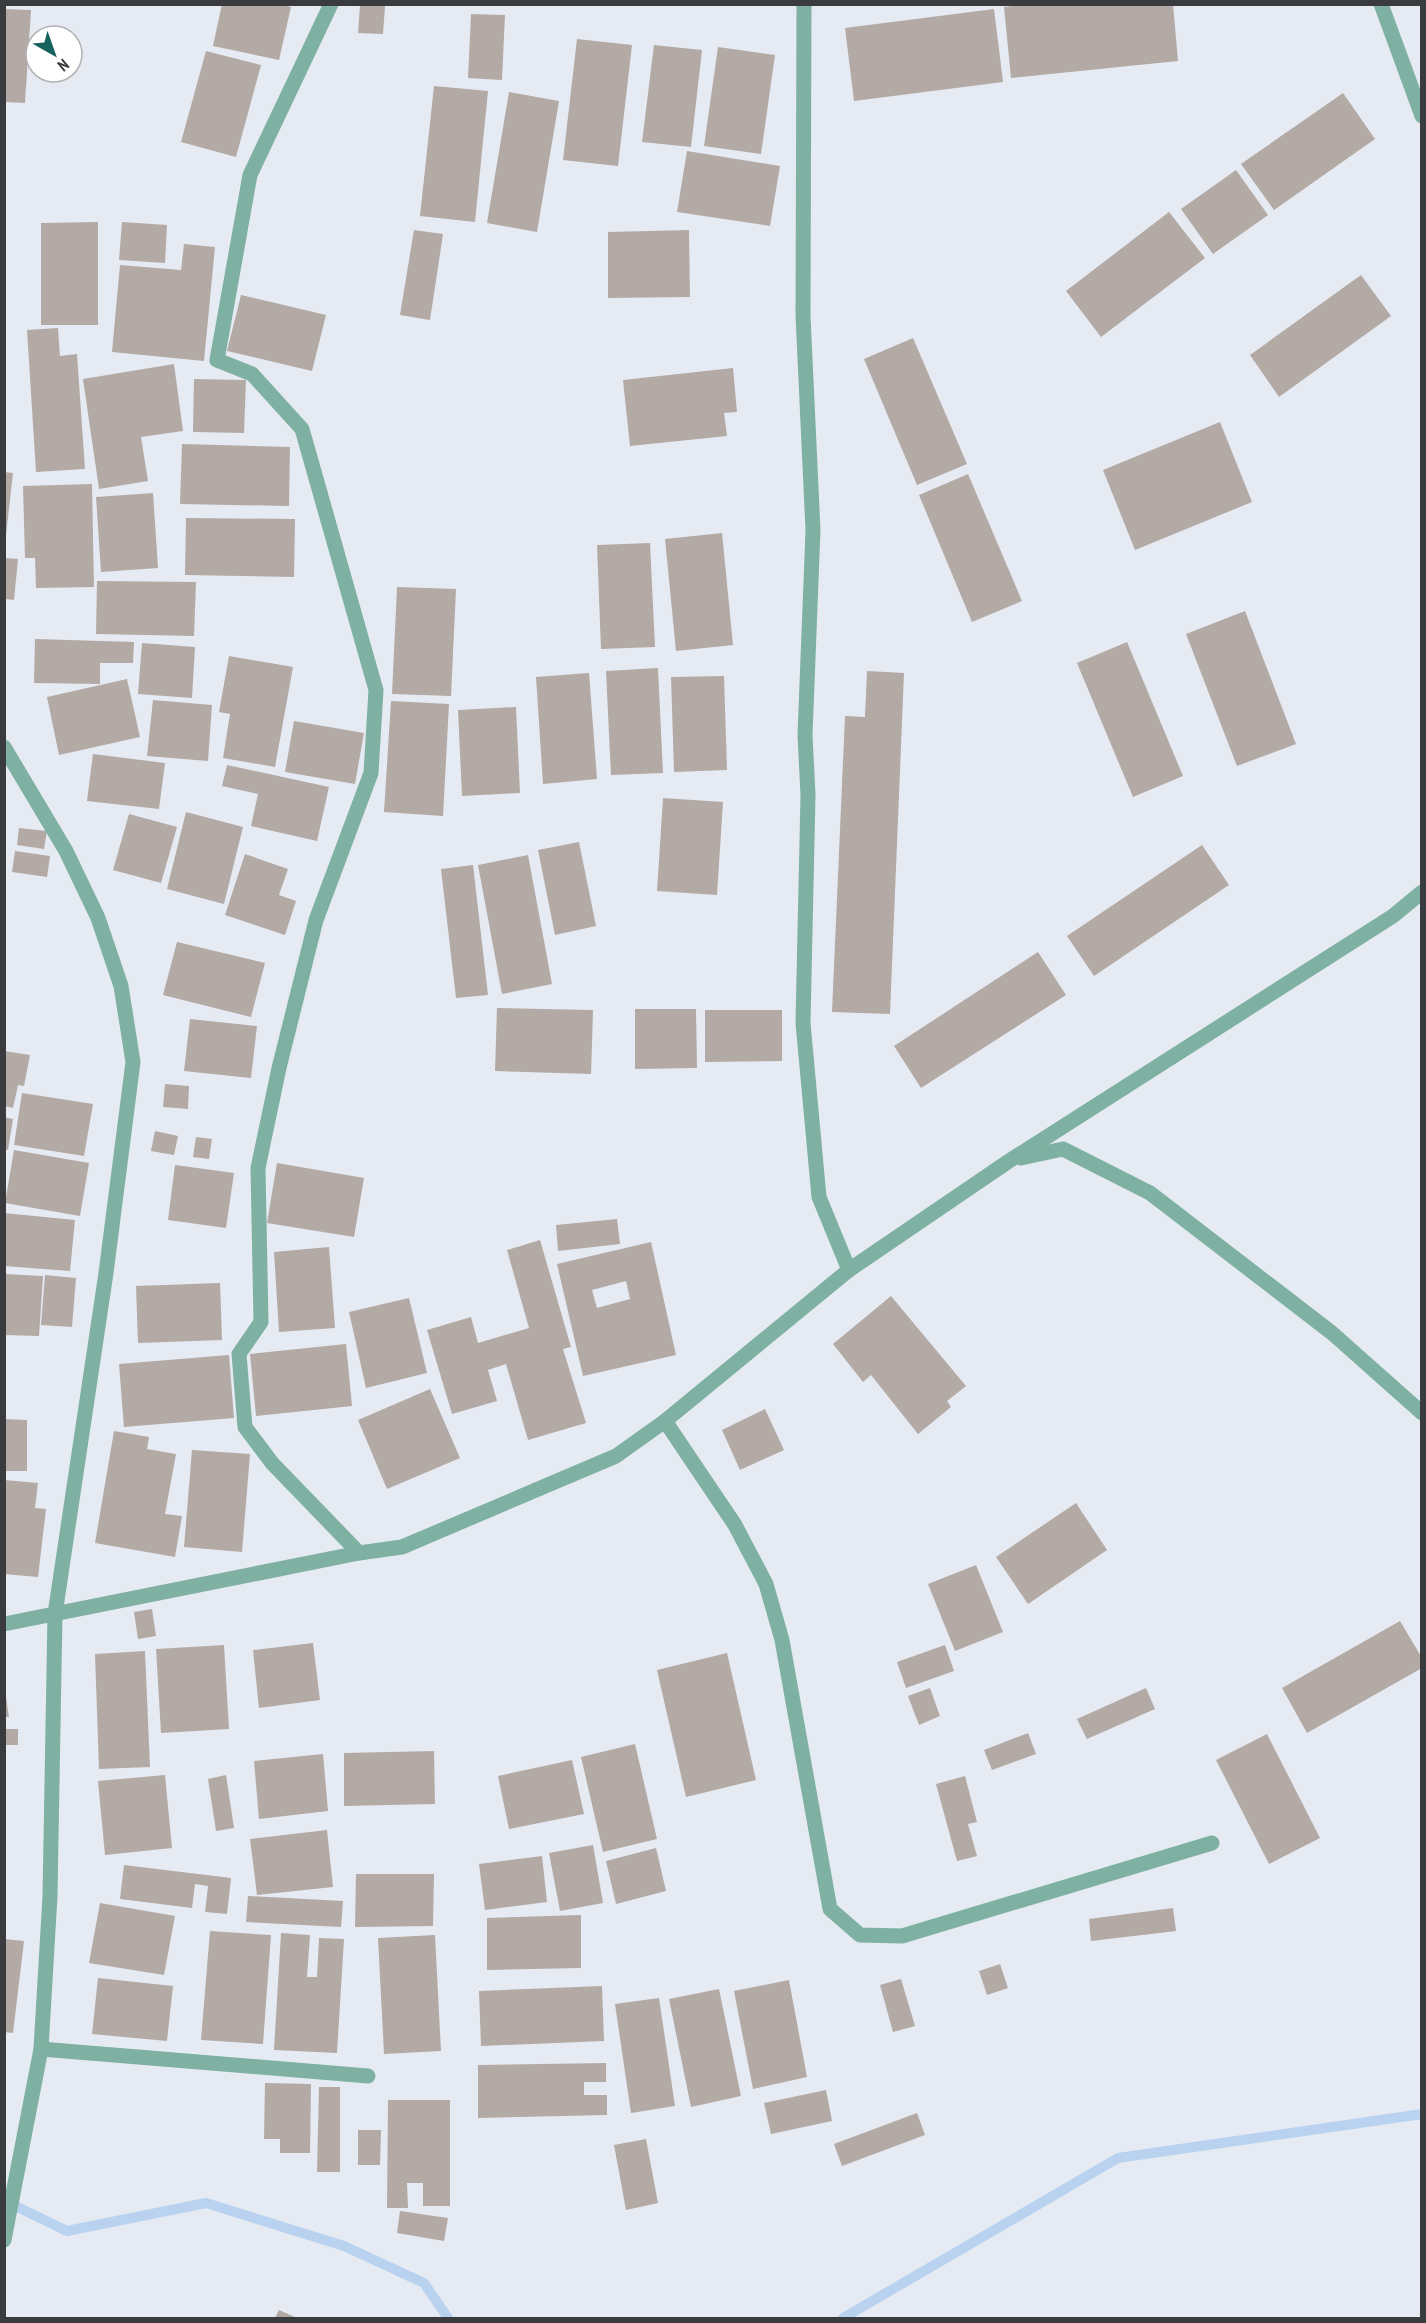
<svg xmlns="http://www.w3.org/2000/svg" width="1426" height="2323" font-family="'PT Sans Narrow',sans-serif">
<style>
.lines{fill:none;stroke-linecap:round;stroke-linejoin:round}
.stream{stroke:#b8d2f0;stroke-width:10}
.building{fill:#b3a9a5;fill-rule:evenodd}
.street{stroke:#7fb1a2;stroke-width:15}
</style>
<rect width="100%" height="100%" fill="#e6ebf3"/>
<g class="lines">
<g class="stream">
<path d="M5 2201 67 2231 206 2203 344 2246 424 2283 448 2318"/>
<path d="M843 2318 1118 2158 1422 2114"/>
</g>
</g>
<g class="building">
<path d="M222 4H281L291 7 279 60 213 46Z"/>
<path d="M1027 4H1173L1178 61 1011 78 1004 7Z"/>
<path d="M360 5 385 6 383 34 358 33Z"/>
<path d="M4 9 31 10 25 103 4 102Z"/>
<path d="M994 9 1003 82 854 101 845 28Z"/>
<path d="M471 14 505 15 502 80 468 78Z"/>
<path d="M577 39 632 45 618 166 563 160Z"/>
<path d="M654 45 702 50 691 147 642 142Z"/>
<path d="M718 47 775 55 761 154 704 146Z"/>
<path d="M206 51 261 65 236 157 181 142Z"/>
<path d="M434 86 488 91 475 222 420 216Z"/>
<path d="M509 92 559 101 537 232 487 223Z"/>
<path d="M1343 93 1375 139 1274 210 1241 164Z"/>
<path d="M687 151 780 166 770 226 677 212Z"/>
<path d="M1236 170 1268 215 1213 254 1181 209Z"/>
<path d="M1169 212 1205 258 1101 337 1066 291Z"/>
<path d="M98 222V325H41V223Z"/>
<path d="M122 222 167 225 165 263 119 260Z"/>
<path d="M414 230 443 234 430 320 400 315Z"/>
<path d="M689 230 690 297 608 298V232Z"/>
<path d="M184 244 215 247 204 361 112 352 120 265 181 270Z"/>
<path d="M1361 275 1391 316 1279 397 1250 355Z"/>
<path d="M241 295 326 315 312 371 227 351Z"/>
<path d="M58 328 60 356 77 354 85 469 36 472 27 330Z"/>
<path d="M913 338 967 464 917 485 864 359Z"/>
<path d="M174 364 183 431 141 437 148 481 99 489 83 379Z"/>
<path d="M733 368 737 412 724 413 727 436 630 446 623 380Z"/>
<path d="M194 379 246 380 244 433 193 432Z"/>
<path d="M1220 422 1252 502 1135 550 1103 470Z"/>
<path d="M182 444 290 447 289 506 180 504Z"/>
<path d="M4 472 13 473 6 535H4Z"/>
<path d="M968 474 1022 601 972 622 919 495Z"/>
<path d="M92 484 94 587 36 588 35 558H25L23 486Z"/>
<path d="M153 493 158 568 101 572 96 497Z"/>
<path d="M186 518 295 519 294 577 185 575Z"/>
<path d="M722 533 733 645 676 651 665 539Z"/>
<path d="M650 543 655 647 601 649 597 545Z"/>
<path d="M5 558 18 559 14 600 5 599Z"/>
<path d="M97 581 196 582 194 636 96 634Z"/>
<path d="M397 587 456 589 451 696 392 694Z"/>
<path d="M1245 611 1296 744 1237 766 1186 634Z"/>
<path d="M35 639 134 642 133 663H100V684L34 683Z"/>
<path d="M1127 642 1183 776 1133 797 1077 663Z"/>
<path d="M142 643 195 647 192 698 138 694Z"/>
<path d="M229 656 293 667 275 767 223 758 230 714 219 712Z"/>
<path d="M658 668 663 773 611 775 606 671Z"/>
<path d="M867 671 904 673 890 1014 832 1012 845 716 865 717Z"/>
<path d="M589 673 597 779 543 784 536 677Z"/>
<path d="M724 676 727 770 674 772 671 677Z"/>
<path d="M127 679 140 737 59 755 47 697Z"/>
<path d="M153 700 212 705 208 761 147 756Z"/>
<path d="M391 701 449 704 443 816 384 812Z"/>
<path d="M516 707 520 793 462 796 458 710Z"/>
<path d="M294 721 364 733 355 784 285 772Z"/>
<path d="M93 754 165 763 159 809 87 801Z"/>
<path d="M227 765 329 787 317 841 251 826 258 794 222 786Z"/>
<path d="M663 798 723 802 717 895 657 891Z"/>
<path d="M186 812 243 827 224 904 167 889Z"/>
<path d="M129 814 177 827 161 883 113 870Z"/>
<path d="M19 828 47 831 44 849 17 845Z"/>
<path d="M579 842 596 926 555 935 538 850Z"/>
<path d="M1202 845 1229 885 1094 976 1067 936Z"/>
<path d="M15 851 50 856 47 877 12 872Z"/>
<path d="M245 854 288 869 279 895 296 901 285 935 225 915Z"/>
<path d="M528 855 552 984 502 994 478 865Z"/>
<path d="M473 865 488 995 456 998 441 869Z"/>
<path d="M177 942 265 963 251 1017 163 995Z"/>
<path d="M1038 952 1066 995 921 1088 894 1046Z"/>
<path d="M497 1008 593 1010 591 1074 495 1071Z"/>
<path d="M635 1009H696L697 1068 635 1069Z"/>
<path d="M705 1010H782V1061L705 1062Z"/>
<path d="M190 1019 257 1026 251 1078 184 1071Z"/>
<path d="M4 1051 30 1055 24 1086 18 1085 13 1108 4 1106Z"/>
<path d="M165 1084 189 1086 188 1109 163 1107Z"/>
<path d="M22 1093 93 1104 84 1156 14 1145Z"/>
<path d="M4 1117 13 1119 8 1150 4 1149Z"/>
<path d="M155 1131 178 1136 174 1155 151 1151Z"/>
<path d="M196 1137 212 1139 209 1159 193 1157Z"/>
<path d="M14 1150 89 1163 80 1216 5 1203Z"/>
<path d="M277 1163 364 1178 354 1237 267 1223Z"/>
<path d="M175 1165 234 1173 226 1228 168 1220Z"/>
<path d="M4 1213 75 1220 70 1271 4 1266Z"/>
<path d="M617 1219 620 1244 558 1251 556 1225Z"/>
<path d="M540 1240 571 1347 563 1349 586 1423 528 1440 506 1364 488 1370 497 1401 452 1414 427 1330 471 1317 478 1343 529 1328 507 1250Z"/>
<path d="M651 1242 676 1355 583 1376 557 1264ZM626 1281 630 1299 597 1308 592 1290Z"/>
<path d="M329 1247 335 1328 279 1332 274 1252Z"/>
<path d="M4 1274 43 1276 39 1336 4 1335Z"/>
<path d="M45 1275 76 1278 72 1327 41 1325Z"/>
<path d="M220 1283 222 1340 138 1343 136 1286Z"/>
<path d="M891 1296 966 1386 947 1401 951 1407 918 1434 871 1375 863 1382 833 1344Z"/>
<path d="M409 1298 427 1373 366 1388 349 1312Z"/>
<path d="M346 1344 352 1406 256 1416 250 1354Z"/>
<path d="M229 1355 234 1418 124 1427 119 1364Z"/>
<path d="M430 1389 460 1458 387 1489 358 1420Z"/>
<path d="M765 1409 784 1450 740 1470 722 1430Z"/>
<path d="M4 1419 27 1420V1471H4Z"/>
<path d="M114 1431 149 1437 147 1449 176 1454 165 1514 182 1516 175 1557 95 1543Z"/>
<path d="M192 1450 250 1454 242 1552 184 1547Z"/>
<path d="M4 1480 38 1483 35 1508 46 1509 38 1577 4 1574Z"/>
<path d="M1076 1503 1107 1550 1028 1604 996 1557Z"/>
<path d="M976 1565 1003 1632 955 1651 928 1584Z"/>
<path d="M152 1609 156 1636 138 1639 134 1612Z"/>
<path d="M1400 1621 1422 1658V1668L1307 1733 1282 1688Z"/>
<path d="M313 1643 320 1700 259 1708 253 1650Z"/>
<path d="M224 1645 229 1729 161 1733 156 1649Z"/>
<path d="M945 1645 954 1671 906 1688 897 1662Z"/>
<path d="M145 1651 150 1767 99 1769 95 1654Z"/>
<path d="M727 1653 756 1780 686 1797 657 1670Z"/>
<path d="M4 1683 9 1717H4Z"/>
<path d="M930 1688 940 1716 919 1725 908 1696Z"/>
<path d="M1146 1688 1155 1709 1087 1739 1077 1719Z"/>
<rect x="4" y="1729" width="14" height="16"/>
<path d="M1028 1733 1036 1754 992 1770 984 1750Z"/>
<path d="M1267 1734 1320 1838 1269 1864 1216 1760Z"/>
<path d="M635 1744 657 1839 603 1852 581 1757Z"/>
<path d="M434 1751 435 1804 344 1806V1753Z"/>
<path d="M323 1754 328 1811 259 1819 254 1761Z"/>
<path d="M572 1760 584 1814 509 1829 498 1776Z"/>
<path d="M165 1775 172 1848 105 1855 98 1781Z"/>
<path d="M226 1775 234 1828 216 1831 208 1779Z"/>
<path d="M965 1776 977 1822 968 1824 977 1856 957 1861 936 1784Z"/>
<path d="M327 1830 333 1887 257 1895 250 1839Z"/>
<path d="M593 1845 603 1903 560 1911 549 1853Z"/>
<path d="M656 1848 666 1891 616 1904 606 1861Z"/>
<path d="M542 1856 547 1902 485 1910 479 1864Z"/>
<path d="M124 1865 231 1878 227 1914 205 1912 208 1886 195 1884 192 1908 120 1899Z"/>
<path d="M356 1874H434L433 1926 355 1927Z"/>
<path d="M248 1896 343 1901 341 1927 246 1922Z"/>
<path d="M100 1903 175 1916 164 1975 89 1963Z"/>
<path d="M1173 1908 1176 1931 1091 1941 1089 1919Z"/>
<path d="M581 1915V1968L487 1970V1918Z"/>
<path d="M210 1931 271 1935 263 2044 201 2040Z"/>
<path d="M281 1933 310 1935 307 1977H317L319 1938 344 1939 337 2053 274 2050Z"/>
<path d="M435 1935 441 2051 384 2054 378 1938Z"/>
<path d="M4 1939 24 1941 13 2033 4 2032Z"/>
<path d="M1000 1964 1008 1988 987 1995 979 1971Z"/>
<path d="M98 1978 173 1986 167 2041 92 2034Z"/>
<path d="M901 1979 915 2026 893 2032 880 1985Z"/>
<path d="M789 1980 807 2077 753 2089 734 1991Z"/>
<path d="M602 1986 604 2041 481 2046 479 1991Z"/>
<path d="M719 1989 741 2096 691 2107 669 1999Z"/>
<path d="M659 1998 675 2106 631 2113 615 2004Z"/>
<path d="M606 2063V2082H584V2095H607V2115L478 2118V2065Z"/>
<path d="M265 2083 311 2084 310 2153H280V2139H264Z"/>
<path d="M319 2087H340V2172H317Z"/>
<path d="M826 2090 832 2121 771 2134 764 2103Z"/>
<path d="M388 2100H450V2206H423V2183H407L408 2208H387Z"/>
<path d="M917 2113 925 2135 842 2166 834 2144Z"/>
<path d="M358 2130H381L380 2165H358Z"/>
<path d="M646 2139 658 2203 626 2210 614 2145Z"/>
<path d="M400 2211 448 2218 444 2241 397 2233Z"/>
<path d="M279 2310 297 2318H275Z"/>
</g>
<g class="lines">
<g class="street">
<path d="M331 4 250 175 217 360 252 374 302 429 376 690 371 773 316 920 279 1068 258 1168 261 1322 239 1354 245 1427 272 1463 359 1553"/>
<path d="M804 4 803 316 813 530 805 735 808 795 803 1023 819 1197 849 1270"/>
<path d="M1381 4 1422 116"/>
<path d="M4 747 66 851 98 918 121 986 133 1062 106 1273 55 1614 50 1896 41 2049 4 2240"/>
<path d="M1021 1158 1063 1149 1150 1193 1332 1333 1422 1413"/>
<path d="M665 1421 735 1525 766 1584 782 1640 830 1909 860 1935 902 1936 1212 1843"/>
<path d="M4 1624 359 1553 402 1547 616 1456 665 1421 849 1270 1009 1161 1393 916 1422 892"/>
<path d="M41 2049 368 2076"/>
</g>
</g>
<rect width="1426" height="2323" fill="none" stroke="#393b3e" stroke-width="12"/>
<g transform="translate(54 54) rotate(140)"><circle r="28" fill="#ffffff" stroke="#b0b1b2" stroke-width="1.5"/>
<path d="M0-4.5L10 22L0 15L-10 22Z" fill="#16635e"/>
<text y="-9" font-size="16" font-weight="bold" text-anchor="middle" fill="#393b3e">N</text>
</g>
</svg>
